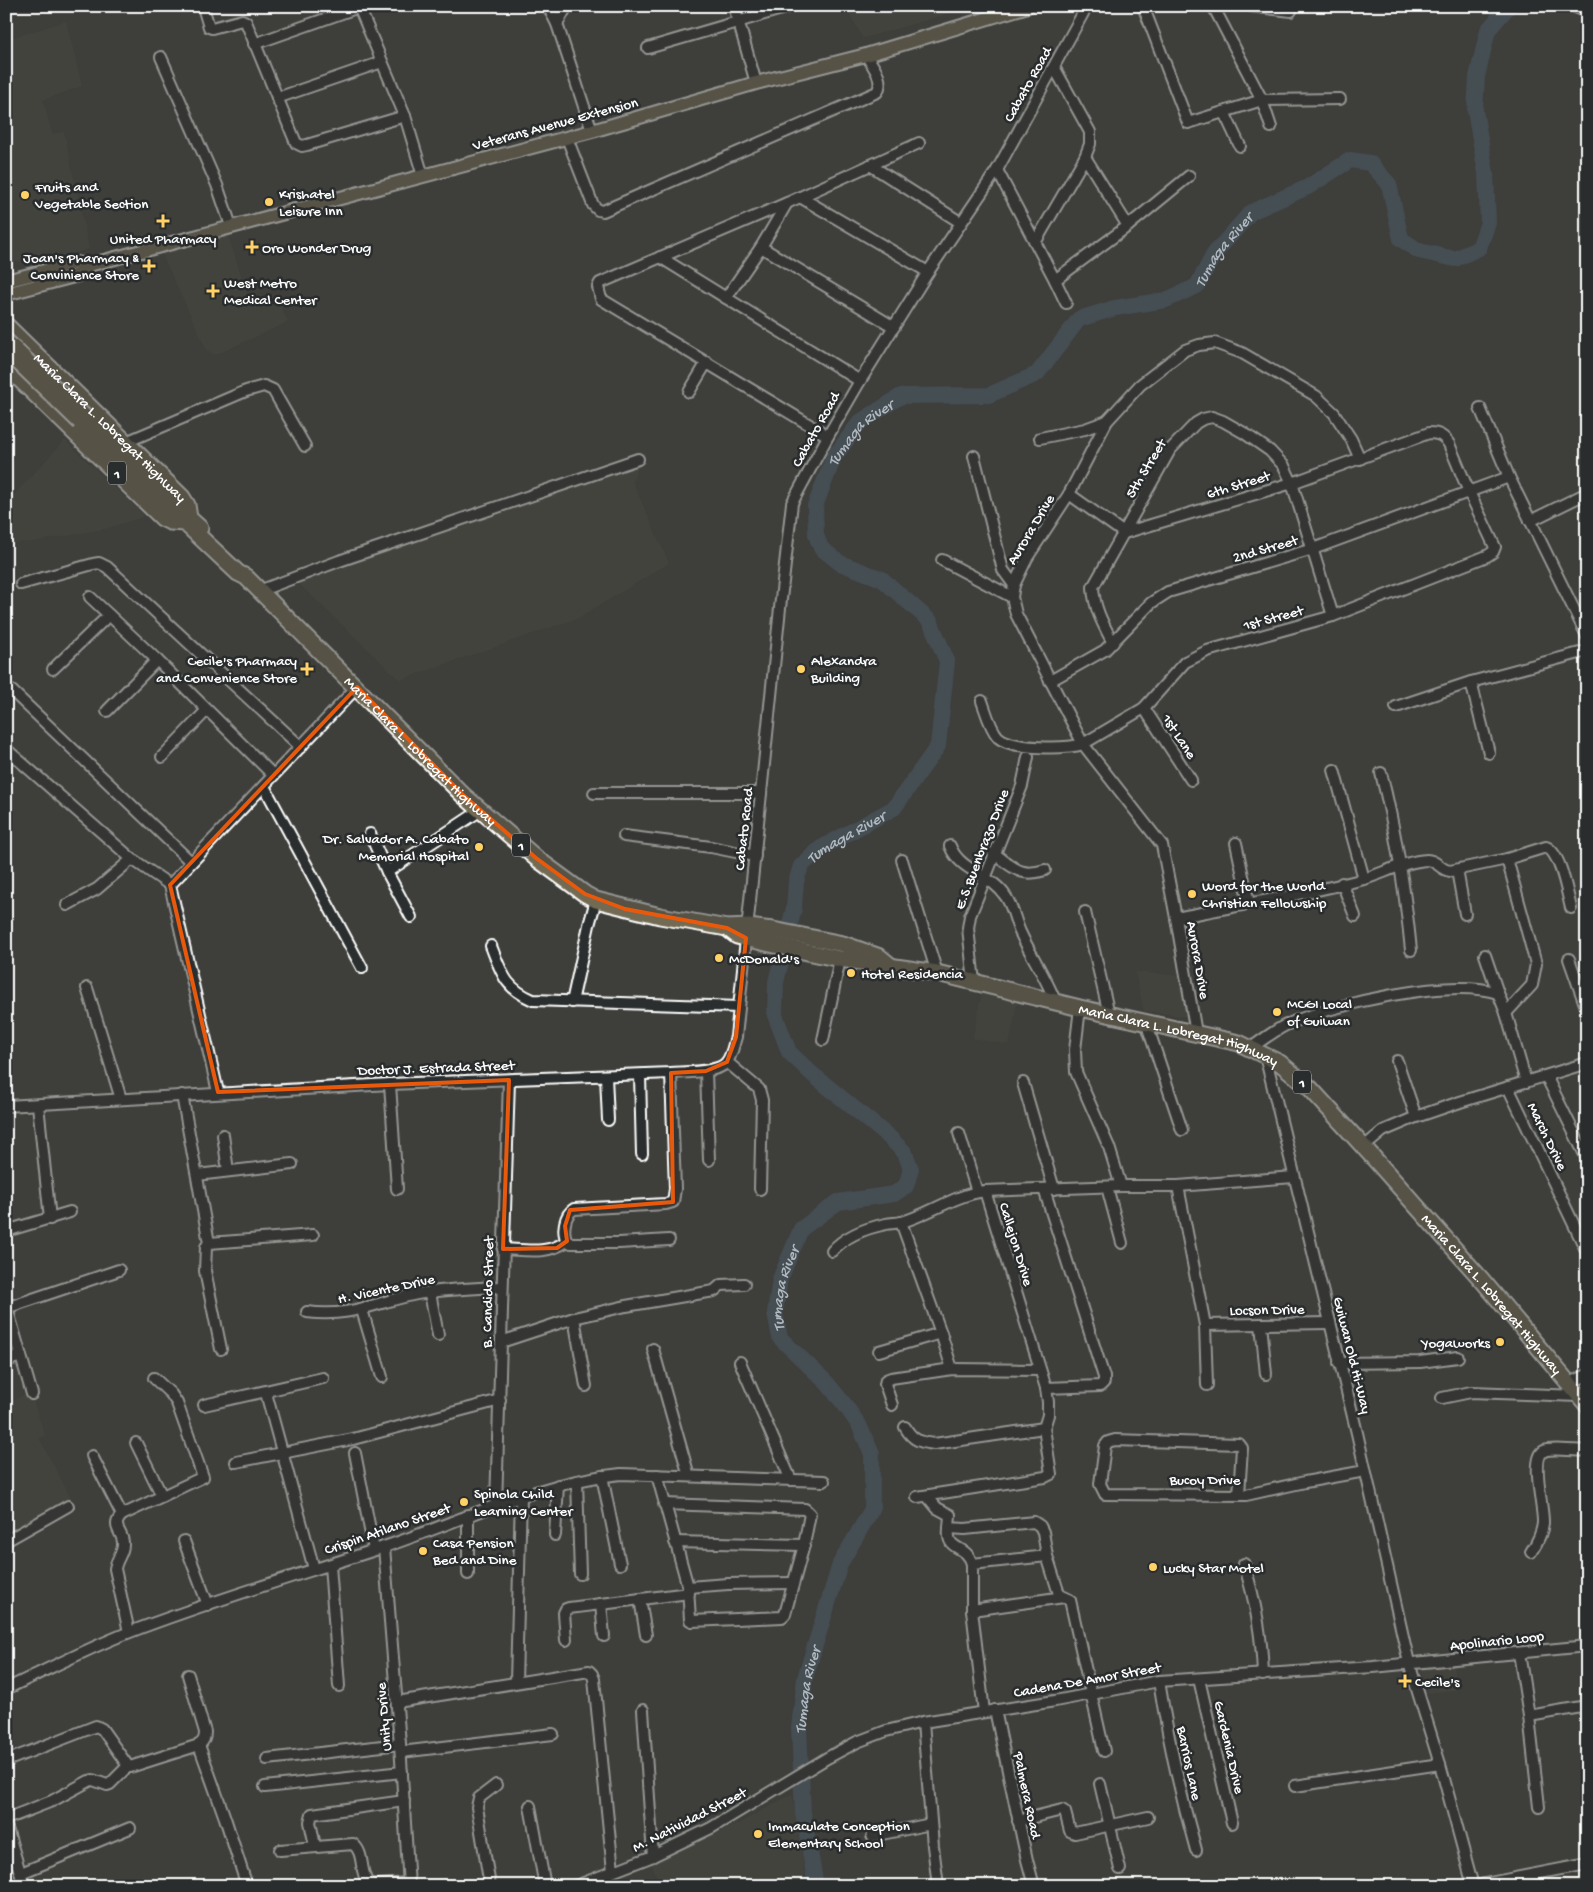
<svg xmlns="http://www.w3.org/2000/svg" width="1593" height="1892" font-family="'Gochi Hand',sans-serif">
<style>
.built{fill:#4c4a42}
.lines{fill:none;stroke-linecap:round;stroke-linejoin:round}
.river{stroke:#4f6272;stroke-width:16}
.minor-casing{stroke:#fff;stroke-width:14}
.major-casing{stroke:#fff;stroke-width:16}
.highway-casing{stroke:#fff;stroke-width:19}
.minor{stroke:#2a2d2e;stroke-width:10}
.major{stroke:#736b52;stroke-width:12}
.highway{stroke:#736b52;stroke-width:15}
.major-bridge-casing{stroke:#fff;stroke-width:16;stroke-linecap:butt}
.major-bridge{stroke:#736b52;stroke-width:12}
.marked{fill:none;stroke:#e8590c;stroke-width:4;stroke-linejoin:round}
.poi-dot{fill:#ffd166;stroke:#2a2d2e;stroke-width:2}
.labels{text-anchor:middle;stroke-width:5;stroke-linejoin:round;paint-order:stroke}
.shield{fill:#2a2d2e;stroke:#bfc0c0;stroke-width:1}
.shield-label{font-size:14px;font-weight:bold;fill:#fff}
.street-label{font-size:15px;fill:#fff;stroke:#2a2d2e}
.poi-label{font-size:15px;fill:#fff;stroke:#2a2d2e;text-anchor:start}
.water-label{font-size:16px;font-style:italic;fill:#b0b8c0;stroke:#2a2d2e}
</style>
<rect width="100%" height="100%" fill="#3e3e3a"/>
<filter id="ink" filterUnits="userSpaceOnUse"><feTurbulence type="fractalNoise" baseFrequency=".02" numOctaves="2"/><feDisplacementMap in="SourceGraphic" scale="10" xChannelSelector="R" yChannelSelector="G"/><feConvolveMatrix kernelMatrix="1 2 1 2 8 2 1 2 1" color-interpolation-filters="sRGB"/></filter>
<g filter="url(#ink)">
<g class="built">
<path d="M845 6H975L863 38Z"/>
<path d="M66 21 82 86 43 100 52 134 64 132 89 249 45 261 6 262V40Z"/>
<path d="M227 232 251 306 277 299 288 322 215 355 207 350 160 250Z"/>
<path d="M65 440 143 515 142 517 104 529 33 542 6 543V494L13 496Z"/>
<path d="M646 452 632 481 669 563 578 618 400 680 292 577Z"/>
<path d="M1135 972 1181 976 1189 1017 1144 1011Z"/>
<path d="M982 992 1018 999 1009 1045 973 1038Z"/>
<path d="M30 1392 45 1435 39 1438 72 1500 6 1533V1404Z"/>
<path d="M1453 1664 1456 1690 1427 1693 1420 1667Z"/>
<path d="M792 1794 806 1886H661L651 1863 742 1822Z"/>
</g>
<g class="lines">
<path class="river" id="s1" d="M816 1886 803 1813 799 1728 805 1678 840 1564 872 1509V1454L859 1425 845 1405 827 1383 780 1338 775 1313 780 1279 801 1229 838 1202 894 1194 906 1186 911 1169 905 1153 889 1137 811 1073 789 1052 775 1015 776 982 794 908 796 882 801 866 821 848 894 808 938 746 947 661 930 621 882 579 840 563 821 548 816 535 815 506 834 457 860 422 901 396 989 395 1037 374 1079 319 1115 308 1166 300 1197 286 1214 254 1251 212 1308 187 1350 160 1370 163 1389 184 1401 239 1419 251 1455 259 1479 248 1488 223 1486 173 1475 111 1477 77 1488 30 1509 6"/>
<defs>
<g id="minor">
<path d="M548 6 557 24 592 131"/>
<path d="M734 6 756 83"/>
<path d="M1143 6 1188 123 1262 100 1340 99"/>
<path d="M1213 6 1262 100 1271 127"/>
<path d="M1250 6 1291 11"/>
<path d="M1573 6 1587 12"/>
<path d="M203 7 209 27 212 28 242 20 246 22 296 143 302 146 307 145 405 116"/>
<path d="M557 24 567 6"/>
<path d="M254 44 359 7 405 116 423 176"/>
<path d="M648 48 792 6"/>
<path d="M161 57 217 185 231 226"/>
<path d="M277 98 382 62"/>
<path d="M1224 112 1240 146"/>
<path d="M567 138 593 205 598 210 603 211 877 92C885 80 872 65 866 55"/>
<path d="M870 165 960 222"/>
<path d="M997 170 1055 280 1128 226 1085 157"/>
<path d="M800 197 928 272"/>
<path d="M1128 226 1189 176"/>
<path d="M1036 241 1085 157 1090 144V132L1054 67"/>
<path d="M761 247 894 327"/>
<path d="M660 257 860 381"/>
<path d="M1055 280 1066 303"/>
<path d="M726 298 761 247 787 203"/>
<path d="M689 392 707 362"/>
<path d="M1480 408 1509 477 1587 636"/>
<path d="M828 436 601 299 598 287 600 283 787 203 919 143"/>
<path d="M1040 438 1085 429 1107 421"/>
<path d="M126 442 246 391 264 386 273 390 305 446"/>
<path d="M974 456 1003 570 1014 585"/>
<path d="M1530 521 1587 493"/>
<path d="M942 560 1012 597"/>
<path d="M21 584 93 564 99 563 107 567 301 747"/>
<path d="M259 591 339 561 638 459"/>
<path d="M90 597 157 660 273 775"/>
<path d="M1113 643C1103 624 1094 608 1093 587L1170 450 1196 423 1203 419 1212 417 1223 421 1244 433 1270 451 1284 466 1292 483 1333 616"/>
<path d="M53 669 109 615"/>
<path d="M1050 681 1105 650 1151 603 1168 592 1313 549 1509 477"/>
<path d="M1471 682 1489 753"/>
<path d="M12 691 191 862"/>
<path d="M982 701C986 712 990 728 998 737 1012 750 1066 749 1083 744L1144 708 1185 662 1207 651 1333 616 1487 556 1493 552 1495 547 1469 492 1449 444C1444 436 1439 433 1429 433L1292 483 1124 533 1069 494"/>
<path d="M1396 707 1471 682 1587 651"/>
<path d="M1144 708 1191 780"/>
<path d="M107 711 157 660"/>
<path d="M6 749 132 859 170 885"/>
<path d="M162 757 207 710"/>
<path d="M1334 770 1364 879"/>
<path d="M1381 773C1396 832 1405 890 1411 950"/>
<path d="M264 786 362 968"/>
<path d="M594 793H761"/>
<path d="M370 834 387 872"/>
<path d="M624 836 711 847 755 856"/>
<path d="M1236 843 1249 904"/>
<path d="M950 846C960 872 992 874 1006 897 1013 907 1015 921 1020 932 1031 956 1046 977 1055 1001"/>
<path d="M993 853C1014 867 1019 878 1045 870"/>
<path d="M902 860 937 973"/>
<path d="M1457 870 1465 914"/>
<path d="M1342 883 1355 916"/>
<path d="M67 905 97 889 132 859"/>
<path d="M1085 912 1109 1014"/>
<path d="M411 917 387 872 481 810"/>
<path d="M1176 918C1239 905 1303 895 1364 879 1384 873 1406 861 1427 860 1437 860 1440 870 1450 871L1507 859 1546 847C1561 853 1567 893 1571 908"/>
<path d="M491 946C502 974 505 988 533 1000L739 1007"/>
<path d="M1569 959 1587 1010"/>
<path d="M974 982 968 928 970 916 1022 786 1028 757"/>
<path d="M87 988 121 1099"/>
<path d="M1498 993 1506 1013 1526 1082"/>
<path d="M572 1002 589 925 596 900"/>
<path d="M1080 1008 1075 1050 1076 1072 1109 1147 1121 1186"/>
<path d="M1506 1013 1532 985 1536 964 1507 859"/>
<path d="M1146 1022 1182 1130"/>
<path d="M1196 1033 1176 918 1162 845 1083 744 1016 614 1012 597 1014 585 1027 558 1069 494 1107 421 1140 385 1185 350 1199 345 1215 343 1242 353 1316 396 1334 413 1351 439 1360 459"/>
<path d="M823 1040 840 959"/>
<path d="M1251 1048C1262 1040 1274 1031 1286 1025 1332 1004 1451 977 1498 993L1485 955"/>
<path d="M1265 1055 1357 1433 1409 1663 1440 1764 1473 1886"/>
<path d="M1397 1061 1416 1117"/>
<path d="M727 1062 759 1089 762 1100 760 1189"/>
<path d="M706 1071 709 1160"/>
<path d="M640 1075 642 1154"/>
<path d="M606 1076 608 1120"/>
<path d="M1546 1076 1587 1159"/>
<path d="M1023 1083 1054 1189"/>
<path d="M390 1084 397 1189"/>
<path d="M1508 1087 1587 1252"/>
<path d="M218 1092 170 885 357 687"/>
<path d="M182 1095 209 1243"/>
<path d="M38 1105 50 1219"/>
<path d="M6 1106 390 1084 671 1073C684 1072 717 1073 726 1063 732 1056 733 1046 736 1037L780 608 792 503 828 436 860 381 928 272 997 170 1087 6"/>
<path d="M959 1133 977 1192"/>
<path d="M223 1135 228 1171"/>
<path d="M1364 1147 1383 1131 1416 1117 1460 1102 1587 1063"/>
<path d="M197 1175 292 1164"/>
<path d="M1178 1186 1205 1325 1207 1385"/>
<path d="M1107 1187 1122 1243"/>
<path d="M1044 1189 1104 1377V1382L1100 1386 1046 1388"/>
<path d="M901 1222 941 1333 952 1369"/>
<path d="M6 1227 13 1229 70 1212"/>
<path d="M669 1240 619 1243H571L567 1241C562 1232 564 1215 574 1209L666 1204 673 1202 675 1189 671 1073"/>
<path d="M503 1249C526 1250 547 1255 567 1241"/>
<path d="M832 1251C846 1235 866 1228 886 1224 891 1223 897 1223 902 1222 930 1214 954 1195 985 1191"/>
<path d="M430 1293 438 1335"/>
<path d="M6 1308 119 1270"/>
<path d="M7 1308 32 1394"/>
<path d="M362 1310 382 1377"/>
<path d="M307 1312C351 1318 376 1302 417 1294 445 1289 473 1288 502 1287"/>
<path d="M574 1318 586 1386"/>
<path d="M1261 1324 1266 1374"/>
<path d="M1205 1325 1330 1323"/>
<path d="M501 1342 574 1318 626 1306 714 1291 721 1285 744 1284"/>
<path d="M221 1349 205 1271 206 1247 209 1243 313 1235"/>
<path d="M653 1349 689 1476"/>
<path d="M879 1351 941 1333"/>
<path d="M6 1361 21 1356"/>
<path d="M740 1362 791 1480"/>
<path d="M1339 1363 1420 1362 1458 1357"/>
<path d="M1568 1384 1587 1375"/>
<path d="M266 1393 314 1569"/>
<path d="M1442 1398 1471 1392 1579 1396"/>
<path d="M204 1405 323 1378"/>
<path d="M892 1405 885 1384 886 1380 891 1378 952 1369 1040 1370"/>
<path d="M905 1427C913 1441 920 1442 934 1444L1044 1428"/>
<path d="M136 1443 162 1496"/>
<path d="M355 1453 374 1550"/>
<path d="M92 1456 122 1515"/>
<path d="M236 1462 353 1439 500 1400"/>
<path d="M657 1475 688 1587 690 1620 692 1621 782 1617 785 1614 804 1545 810 1514 805 1509 664 1504"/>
<path d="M602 1476 620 1564"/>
<path d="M577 1481 580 1574"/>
<path d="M1239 1494 1242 1448 1239 1444 1115 1440 1108 1442 1105 1446 1100 1484 1105 1494 1246 1495 1305 1482 1365 1471"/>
<path d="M927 1496 937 1508 950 1515 949 1528 965 1529 1034 1522 1040 1526 1043 1532 1047 1556 1060 1597"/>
<path d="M917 1497 1045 1477 1051 1474 1044 1428 1048 1415V1402L1046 1388 985 1191 1121 1186H1178L1294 1177"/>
<path d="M496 1505 509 1080"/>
<path d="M949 1528C946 1554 966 1542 972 1564"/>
<path d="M555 1535 558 1485"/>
<path d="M6 1541 68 1506"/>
<path d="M184 1541 208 1605"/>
<path d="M675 1542 804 1545"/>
<path d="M384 1547 400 1744 409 1886"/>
<path d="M1531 1552C1537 1543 1542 1534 1543 1523 1544 1509 1530 1458 1544 1451 1553 1447 1575 1452 1587 1450"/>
<path d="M1244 1564C1255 1599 1262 1638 1263 1675"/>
<path d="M330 1565 339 1686"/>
<path d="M468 1574V1515"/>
<path d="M688 1587 728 1584 793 1583"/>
<path d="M640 1599 646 1635"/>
<path d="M601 1604 604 1636"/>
<path d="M972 1610 1064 1597 1070 1600 1104 1751"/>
<path d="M129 1632 115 1569C116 1559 124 1553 123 1543 123 1531 110 1527 122 1515L203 1477 177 1403 171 1394 154 1378"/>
<path d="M566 1640 564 1613 566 1609 569 1608 689 1593"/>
<path d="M1519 1653 1529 1716 1539 1807"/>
<path d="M1199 1679 1232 1823"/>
<path d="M1159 1681C1168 1738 1180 1794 1196 1850"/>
<path d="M516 1682 521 1496"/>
<path d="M6 1689C47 1670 88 1648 130 1632 213 1600 299 1575 384 1547 462 1521 537 1482 621 1474L824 1481"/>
<path d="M397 1702 589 1671 592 1674 594 1679 613 1871"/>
<path d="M643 1710 653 1856"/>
<path d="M995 1710 1027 1860 1034 1886"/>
<path d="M984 1712 972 1610V1564L1047 1556"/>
<path d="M1529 1716 1587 1706"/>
<path d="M923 1722 933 1846 938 1886"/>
<path d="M199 1745 225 1818 247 1886"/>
<path d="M401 1752 553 1734"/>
<path d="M267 1759 400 1744"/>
<path d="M6 1761 96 1726 102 1729 128 1766 130 1767 199 1745C204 1741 205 1738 205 1732L188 1675"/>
<path d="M1100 1784 1120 1869"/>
<path d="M1295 1786 1440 1764"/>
<path d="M265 1787 402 1772"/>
<path d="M530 1806 545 1886"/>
<path d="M6 1819 52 1801 89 1781 93 1780 107 1785 110 1784 128 1766"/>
<path d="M1018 1821 1062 1810 1065 1812 1070 1831 1075 1833 1148 1817"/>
<path d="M6 1825 24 1886"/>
<path d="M872 1836 931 1824"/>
<path d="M315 1846 310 1822 312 1814 404 1801"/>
<path d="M280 1850 353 1844C365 1853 359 1871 368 1883L377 1885 409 1883"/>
<path d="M21 1873 130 1828"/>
<path d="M490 1886 477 1807 479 1798 496 1785"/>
<path d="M576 1886 653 1856 711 1828 827 1758 857 1742 886 1731 923 1722 1055 1701 1159 1681 1373 1667 1587 1646"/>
<path d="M1474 1886 1587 1864"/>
</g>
<g id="major">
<path d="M6 281 75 263 89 265 592 131 756 83 866 55 1028 6"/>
<path d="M6 294 78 275 89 265"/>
<path d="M86 416 189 518"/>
<path d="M79 423 170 510 184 522"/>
</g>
<g id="highway">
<path id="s2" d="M6 325 182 497 187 505 189 518 200 528"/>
<path id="s3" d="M6 366 162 518 170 522 185 523 238 573 246 577 463 795 536 858 585 894 596 900 660 916 727 928 748 927 773 930 843 944 880 957 891 966"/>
<path id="s4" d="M727 928 737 936 770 944 840 959 937 973 1080 1008 1239 1043 1280 1063 1310 1088 1371 1155 1482 1280 1587 1405"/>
</g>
</defs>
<use href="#minor" class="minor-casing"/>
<use href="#major" class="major-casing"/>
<use href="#highway" class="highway-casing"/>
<use href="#minor" class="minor"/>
<use href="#major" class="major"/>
<use href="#highway" class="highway"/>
<defs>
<g id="major-bridge">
<path d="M6 339 86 416"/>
<path d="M6 352 79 423"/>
</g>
</defs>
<use href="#major-bridge" class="major-bridge-casing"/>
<use href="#major-bridge" class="major-bridge"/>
</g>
</g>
<path d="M0 0H1593V1892H0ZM357 687 463 795 536 858 585 894 625 909 727 928 746 938 736 1037 727 1062 706 1071 671 1073 673 1202 570 1210 565 1226 567 1241 557 1248 503 1249 509 1080 218 1092 170 885Z" fill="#3e3e3a" fill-opacity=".55" fill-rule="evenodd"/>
<path class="marked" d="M357 687 463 795 536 858 585 894 625 909 727 928 746 938 736 1037 727 1062 706 1071 671 1073 673 1202 570 1210 565 1226 567 1241 557 1248 503 1249 509 1080 218 1092 170 885Z"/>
<g class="poi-dot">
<circle cx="25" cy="195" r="5"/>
<circle cx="269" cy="202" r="5"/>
<path d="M160.5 213.5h5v5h5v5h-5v5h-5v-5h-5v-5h5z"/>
<path d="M249.5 239.5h5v5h5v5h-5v5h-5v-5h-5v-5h5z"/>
<path d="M146.5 258.5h5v5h5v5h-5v5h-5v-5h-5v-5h5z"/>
<path d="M210.5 283.5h5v5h5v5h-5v5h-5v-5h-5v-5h5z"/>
<path d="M304.5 661.5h5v5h5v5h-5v5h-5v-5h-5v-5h5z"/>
<circle cx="801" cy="669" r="5"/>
<circle cx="479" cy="847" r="5"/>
<circle cx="1192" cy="894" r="5"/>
<circle cx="719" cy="958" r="5"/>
<circle cx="851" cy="973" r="5"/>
<circle cx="1277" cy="1012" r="5"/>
<circle cx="1500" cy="1342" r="5"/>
<circle cx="464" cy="1502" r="5"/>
<circle cx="423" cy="1551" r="5"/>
<circle cx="1153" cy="1567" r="5"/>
<path d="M1402.5 1673.5h5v5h5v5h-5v5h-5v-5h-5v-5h5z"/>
<circle cx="758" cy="1834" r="5"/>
</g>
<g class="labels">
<g class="shield">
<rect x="108" y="461.5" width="18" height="23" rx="4"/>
<rect x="512" y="833.5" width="18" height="23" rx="4"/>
<rect x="1293" y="1070.5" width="18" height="23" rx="4"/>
</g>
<g class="shield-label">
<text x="117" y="478">1</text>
<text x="521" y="850">1</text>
<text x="1302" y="1087">1</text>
</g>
<g class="street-label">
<text transform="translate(1027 84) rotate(-61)" y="5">Cabato Road</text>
<text transform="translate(555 123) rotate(-15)" y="5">Veterans Avenue Extension</text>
<text dy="5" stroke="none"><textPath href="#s2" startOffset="146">Maria Clara L. Lobregat Highway</textPath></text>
<text transform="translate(815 429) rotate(-61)" y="5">Cabato Road</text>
<text transform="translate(1145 468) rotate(-59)" y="5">5th Street</text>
<text transform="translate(1238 484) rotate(-17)" y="5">6th Street</text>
<text transform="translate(1030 529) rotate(-59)" y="5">Aurora Drive</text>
<text transform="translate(1265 548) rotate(-16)" y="5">2nd Street</text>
<text transform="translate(1273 617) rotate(-15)" y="5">1st Street</text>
<text transform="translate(1180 736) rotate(57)" y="5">1st Lane</text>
<text dy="5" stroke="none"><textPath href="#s3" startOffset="570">Maria Clara L. Lobregat Highway</textPath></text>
<text transform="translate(743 829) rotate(-84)" y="5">Cabato Road</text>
<text transform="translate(981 849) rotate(-69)" y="5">E.S.Buenbrazo Drive</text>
<text transform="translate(1199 960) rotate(80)" y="5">Aurora Drive</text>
<text dy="5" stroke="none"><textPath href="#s4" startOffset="466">Maria Clara L. Lobregat Highway</textPath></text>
<text transform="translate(436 1067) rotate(-2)" y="5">Doctor J. Estrada Street</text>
<text transform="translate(1548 1136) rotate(64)" y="5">March Drive</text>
<text transform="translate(1017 1244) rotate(73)" y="5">Callejon Drive</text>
<text transform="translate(386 1288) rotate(-12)" y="5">H. Vicente Drive</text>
<text transform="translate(487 1292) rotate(-89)" y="5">B. Candido Street</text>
<text dy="5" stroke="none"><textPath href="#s4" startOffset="886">Maria Clara L. Lobregat Highway</textPath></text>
<text transform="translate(1267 1309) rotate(-1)" y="5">Locson Drive</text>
<text transform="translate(1353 1355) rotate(76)" y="5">Guiwan Old Hi-Way</text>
<text x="1205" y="1484">Bucoy Drive</text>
<text transform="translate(387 1528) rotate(-19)" y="5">Crispin Atilano Street</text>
<text transform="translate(1497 1640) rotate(-6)" y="5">Apolinario Loop</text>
<text transform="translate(1087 1679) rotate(-10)" y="5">Cadena De Amor Street</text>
<text transform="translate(383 1717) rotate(-95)" y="5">Unity Drive</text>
<text transform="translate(1230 1747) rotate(77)" y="5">Gardenia Drive</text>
<text transform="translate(1190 1763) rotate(78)" y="5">Barrios Lane</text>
<text transform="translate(1028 1795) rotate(78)" y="5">Palmera Road</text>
<text transform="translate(689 1819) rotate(-27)" y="5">M. Natividad Street</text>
</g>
<g class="poi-label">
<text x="35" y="191">Fruits and<tspan x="35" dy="17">Vegetable Section</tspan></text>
<text x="279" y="198">Krishatel<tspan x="279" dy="17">Leisure Inn</tspan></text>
<text x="163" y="243" text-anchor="middle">United Pharmacy</text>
<text x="262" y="252">Oro Wonder Drug</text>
<text x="139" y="262" text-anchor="end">Joan's Pharmacy &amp;<tspan x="139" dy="17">Convinience Store</tspan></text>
<text x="224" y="287">West Metro<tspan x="224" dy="17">Medical Center</tspan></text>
<text x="297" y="665" text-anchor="end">Cecile's Pharmacy<tspan x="297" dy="17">and Convenience Store</tspan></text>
<text x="811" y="665">Alexandra<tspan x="811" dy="17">Building</tspan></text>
<text x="469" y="843" text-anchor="end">Dr. Salvador A. Cabato<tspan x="469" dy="17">Memorial Hospital</tspan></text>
<text x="1202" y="890">Word for the World<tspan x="1202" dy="17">Christian Fellowship</tspan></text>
<text x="729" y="963">McDonald's</text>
<text x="861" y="978">Hotel Residencia</text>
<text x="1287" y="1008">MCGI Local<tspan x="1287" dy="17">of Guiwan</tspan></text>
<text x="1490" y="1347" text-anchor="end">Yogaworks</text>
<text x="474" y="1498">Spinola Child<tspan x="474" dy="17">Learning Center</tspan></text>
<text x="433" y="1547">Casa Pension<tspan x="433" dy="17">Bed and Dine</tspan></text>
<text x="1163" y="1572">Lucky Star Motel</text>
<text x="1415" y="1686">Cecile's</text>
<text x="768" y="1830">Immaculate Conception<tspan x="768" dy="17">Elementary School</tspan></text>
</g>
<g class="water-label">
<text dy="6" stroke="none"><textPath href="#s1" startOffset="2222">Tumaga River</textPath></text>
<text dy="6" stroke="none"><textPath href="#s1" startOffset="1788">Tumaga River</textPath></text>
<text dy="6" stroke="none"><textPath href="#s1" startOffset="1262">Tumaga River</textPath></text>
<text dy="6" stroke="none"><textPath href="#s1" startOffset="648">Tumaga River</textPath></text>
<text dy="6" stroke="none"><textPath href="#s1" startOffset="198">Tumaga River</textPath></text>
</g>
</g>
<rect width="1593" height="1892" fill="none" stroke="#2a2d2e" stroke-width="25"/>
<rect x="12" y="12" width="1568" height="1867" fill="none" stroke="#fff" stroke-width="2" filter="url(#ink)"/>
</svg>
